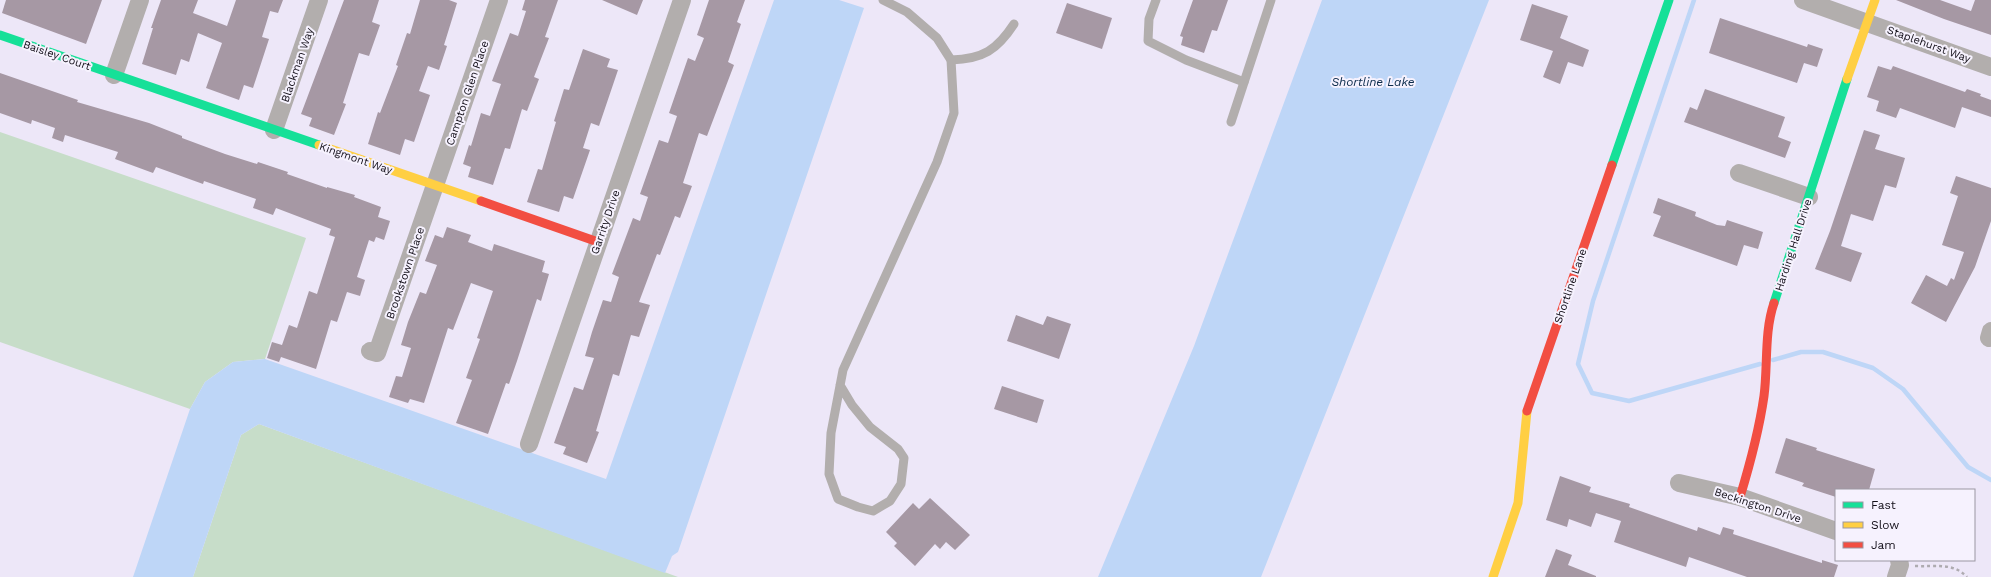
<svg xmlns="http://www.w3.org/2000/svg" width="1991" height="577" font-family="'Work Sans',sans-serif">
<style>
.green{fill:#c7ddc9}
.water{fill:#bed6f7}
.lines{fill:none;stroke-linecap:round;stroke-linejoin:round}
.stream{stroke:#bed6f7;stroke-width:4.5}
.building{fill:#a698a4}
.path{stroke:#aeabb0;stroke-width:2.5;stroke-dasharray:3 3;stroke-linecap:butt}
.lane{stroke:#b2aead;stroke-width:9}
.street{stroke:#b2aead;stroke-width:18}
.fast{stroke:#16e098;stroke-width:9}
.slow{stroke:#ffcf43;stroke-width:9}
.jam{stroke:#f24e42;stroke-width:9}
.labels{text-anchor:middle;stroke-width:4;stroke-linejoin:round;paint-order:stroke}
.street-label{font-size:11px;fill:#130f19;stroke:#f6f2fe}
.water-label{font-size:12px;font-style:italic;fill:#0b2b4b;stroke:#f6f2fe}
</style>
<rect width="100%" height="100%" fill="#ede7f8"/>
<g class="green">
<path d="M0 132 306 238 265 359 233 362 205 382 190 409 0 342Z"/>
<path d="M259 424 678 577H193L241 435Z"/>
</g>
<g class="water">
<path d="M774 0H839L864 8 678 552 672 556 665 573 259 424 241 435 193 577H133L190 409 205 382 233 362 265 359 606 479Z"/>
<path d="M1322 0H1489L1261 577H1098L1194 346Z"/>
</g>
<g class="lines">
<g class="stream">
<path d="M1694 0 1593 301 1578 364 1592 393 1629 401 1760 364"/>
<path d="M1773 360 1801 352H1823L1873 368 1903 389 1968 467 1991 480"/>
</g>
</g>
<g class="building">
<path d="M6 0H102L86 44 2 13Z"/>
<path d="M161 0H198L193 13 227 26 236 0H283L278 13 270 11 262 37 269 39 253 88 244 85 239 100 206 88 222 43 198 33 189 62 181 59 176 75 142 64 153 28H151Z"/>
<path d="M344 0H379L372 22 380 25 369 56 359 53 343 103 346 104 334 135 309 126 312 118 301 114Z"/>
<path d="M420 0H449L457 3 444 45 447 46 439 70 428 66 419 91 430 95 414 142 405 139 400 155 368 144 378 112 380 113 398 66 396 65 407 33 410 34Z"/>
<path d="M525 0H558L545 37 549 38 534 77 539 79 527 111 522 109 510 149 505 148 493 185 468 177 471 167 463 164 469 145 471 146 481 113 490 116 501 84 492 81 510 33 518 36 526 11 522 10Z"/>
<path d="M602 0H643L637 15Z"/>
<path d="M709 0H745L737 22 741 24 728 62 734 65 707 136 699 133 683 183 692 186 680 218 675 216 660 255 657 254 639 302 650 305 639 337 631 335 619 376 613 374 596 431 599 432 587 463 563 454 566 447 554 443 574 387 583 390 594 358 585 356 592 332 603 300 611 302 619 277 612 274 633 218 640 221 648 197 640 194 659 140 668 143 677 116 669 113 688 58 695 61 704 38 697 35Z"/>
<path d="M1193 0H1228L1217 31 1212 30 1204 53 1181 45 1183 37 1180 36Z"/>
<path d="M1896 0H1940L1971 11 1975 0H1991V35L1944 19Z"/>
<path d="M1067 3 1112 18 1102 49 1056 33Z"/>
<path d="M1532 4 1568 16 1560 38 1589 50 1583 67 1568 62 1560 84 1543 77 1553 51 1520 40Z"/>
<path d="M1720 18 1807 47 1808 44 1823 49 1817 67 1804 63 1797 83 1709 53Z"/>
<path d="M583 49 610 59 607 67 618 70 599 126 591 123 583 148 590 150 573 199 564 196 559 212 527 202 538 169 542 170 556 122 554 121 564 89 569 90Z"/>
<path d="M1878 66 1891 70 1893 66 1965 92 1967 89 1981 94 1980 96 1991 100V117L1962 107 1955 128 1900 108 1896 118 1876 111 1879 101 1867 97Z"/>
<path d="M0 73 78 100 77 102 149 123 182 136V138L225 154 257 164 258 162 288 172 287 174 327 188V187L355 195 354 197 381 207 378 217 390 221 384 240 376 237 374 242 369 240 357 277 365 280 360 296 347 292 337 322 331 320 316 369 281 357 279 362 267 358 272 342 282 345 289 325 297 328 309 291 317 294 335 237 329 235 331 229 276 208 273 215 253 208 256 199 204 181 203 184 156 167 153 173 115 159 118 152 65 135 63 142 52 138 55 128 32 120 31 124 0 113Z"/>
<path d="M1705 89 1785 117 1778 137 1791 142 1785 158 1684 122 1690 107 1697 110Z"/>
<path d="M1864 130 1880 135 1875 149 1905 158 1896 188 1885 185 1873 221 1851 214 1841 246 1862 253 1851 282 1815 269 1830 231Z"/>
<path d="M1956 176 1991 188V221L1975 267 1946 322 1911 303 1926 275 1947 286 1951 278 1954 280 1964 252 1942 245 1958 196 1950 193Z"/>
<path d="M1658 198 1696 212 1695 216 1717 225 1725 226 1727 220 1763 232 1758 249 1744 245 1737 266 1653 236 1661 216 1653 213Z"/>
<path d="M447 227 471 235 468 242 492 251 494 244 545 261 542 272 549 274 541 301 537 299 517 361 509 384 506 383 488 434 456 423 472 380 466 378 480 339 477 338 493 291 471 283 453 330 448 328 424 403 410 399 408 403 389 397 396 376 402 377 411 348 401 345 408 322 420 292 426 294 437 265 425 261 435 235 443 238Z"/>
<path d="M1016 315 1043 325 1047 316 1071 324 1059 359 1007 341Z"/>
<path d="M1002 386 1044 400 1037 423 994 409Z"/>
<path d="M1786 438 1817 448 1816 450 1875 469 1869 490H1836V497L1802 486 1804 483 1775 473Z"/>
<path d="M1560 476 1591 487 1589 492 1630 504 1629 507 1697 531 1698 527 1720 535 1723 527 1734 530 1733 534 1822 563V560L1838 565 1834 577H1747L1689 557 1686 567 1614 542 1621 521 1596 513 1591 527 1569 519 1567 527 1546 520Z"/>
<path d="M930 498 970 535 955 550 946 542 940 549 935 544 915 566 894 546 897 543 886 532 913 503 919 509Z"/>
<path d="M1556 549 1572 555 1568 565 1596 576V577H1545Z"/>
</g>
<g class="lines">
<path class="path" d="M1915 566C1935 567 1953 562 1967 577"/>
<g class="lane">
<path d="M1156 0 1149 19 1148 41 1186 60 1244 82"/>
<path d="M951 60C983 59 997 50 1014 24"/>
<path d="M1231 122 1271 0"/>
<path d="M840 385 852 405 870 427 898 449 904 458 901 484 890 501 873 511 858 507 838 499 829 474 831 433 843 370 937 162 954 113 951 60 937 38 907 12 883 0"/>
</g>
<g class="street">
<path d="M1803 0 1991 67"/>
<path d="M114 75 140 0"/>
<path d="M274 130 319 0"/>
<path d="M1739 173 1809 197"/>
<path d="M1989 338 1991 331"/>
<path d="M370 351 377 353 499 0"/>
<path d="M529 444 682 0"/>
<path d="M1679 483 1740 497 1836 531"/>
<path d="M1896 577 1900 565 1899 560"/>
</g>
<g class="fast">
<path d="M0 35 319 145"/>
<path d="M1612 165 1669 0"/>
<path d="M1774 303 1847 79"/>
</g>
<g class="slow">
<path d="M1847 79 1875 0"/>
<path d="M319 145 481 201"/>
<path d="M1493 577 1518 503 1527 411"/>
</g>
<g class="jam">
<path d="M481 201 598 242"/>
<path d="M1527 411 1612 165"/>
<path d="M1740 497C1750 464 1759 431 1764 396 1768 366 1764 332 1774 303"/>
</g>
</g>
<g class="labels">
<g class="street-label">
<text transform="translate(1929 44) rotate(20)" y="4">Staplehurst Way</text>
<text transform="translate(57 55) rotate(19)" y="4">Baisley Court</text>
<text transform="translate(297 65) rotate(-71)" y="4">Blackman Way</text>
<text transform="translate(467 93) rotate(-71)" y="4">Campton Glen Place</text>
<text transform="translate(356 158) rotate(19)" y="4">Kingmont Way</text>
<text transform="translate(605 222) rotate(-71)" y="4">Garrity Drive</text>
<text transform="translate(1793 245) rotate(-72)" y="4">Harding Hall Drive</text>
<text transform="translate(405 273) rotate(-71)" y="4">Brookstown Place</text>
<text transform="translate(1570 286) rotate(-71)" y="4">Shortline Lane</text>
<text transform="translate(1758 505) rotate(18)" y="4">Beckington Drive</text>
</g>
<g class="water-label">
<text x="1373" y="86">Shortline Lake</text>
</g>
</g>
<rect x="1835" y="489" width="140" height="72" fill="#f6f2fe" stroke="#9b97a2"/>
<rect x="1843" y="502" width="20" height="6" fill="#16e098" stroke="#9b97a2"/>
<text x="1871" y="509" font-size="12" fill="#130f19">Fast</text>
<rect x="1843" y="522" width="20" height="6" fill="#ffcf43" stroke="#9b97a2"/>
<text x="1871" y="529" font-size="12" fill="#130f19">Slow</text>
<rect x="1843" y="542" width="20" height="6" fill="#f24e42" stroke="#9b97a2"/>
<text x="1871" y="549" font-size="12" fill="#130f19">Jam</text>
</svg>
